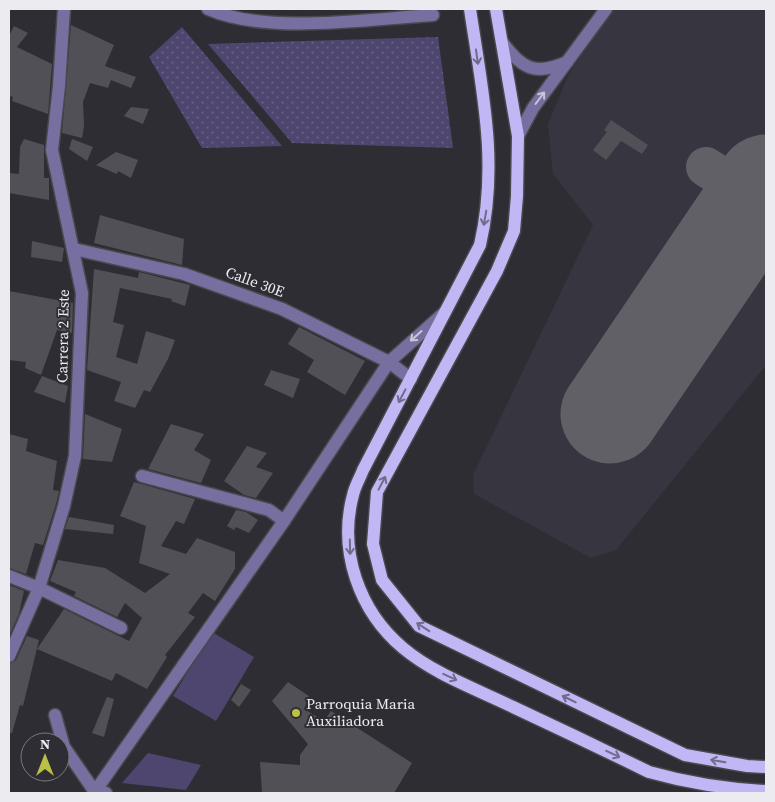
<svg xmlns="http://www.w3.org/2000/svg" width="775" height="802" font-family="'Source Serif 4',serif">
<style>
.built{fill:#373540}
.grass{fill:url(#grass-dots)}
.park{fill:#4e466f}
.lines{fill:none;stroke-linecap:round;stroke-linejoin:round}
.taxiway{stroke:#606066;stroke-width:40}
.runway{stroke:#606066;stroke-width:99}
.building{fill:#515056}
.minor-casing{stroke:#49484d;stroke-width:15}
.major-casing{stroke:#49484d;stroke-width:15}
.minor{stroke:#786fa1;stroke-width:12}
.major{stroke:#c1b7f4;stroke-width:12}
.oneway{stroke:#706b8a}
.oneway2{stroke:#c9c6d8}
.poi-dot{fill:#bac045;stroke:#2e2d33;stroke-width:2}
.labels{text-anchor:middle;stroke-width:4;stroke-linejoin:round;paint-order:stroke}
.street-label{font-size:15px;fill:#ececf0;stroke:#2e2d33}
.poi-label{font-size:15px;fill:#ececf0;stroke:#2e2d33;text-anchor:start}
</style>
<defs>
<pattern id="grass-dots" width="8" height="8" patternUnits="userSpaceOnUse" patternTransform="scale(1.25)"><rect width="8" height="8" fill="#4e466f"/><path d="M2 2h.1M6 6h.1" fill="none" stroke="#686184" stroke-width="1.8" stroke-linecap="round"/></pattern>
</defs>
<rect width="100%" height="100%" fill="#2e2d33"/>
<path class="built" d="M611 9H766V365L616 550 591 558 474 494 473 475 593 225 553 174 548 124 568 76Z"/>
<g class="grass">
<path d="M182 27 282 146 202 148 149 57Z"/>
<path d="M438 37 453 148 292 143 208 44Z"/>
</g>
<g class="park">
<path d="M212 632 254 657 216 721 173 696Z"/>
<path d="M148 753 201 765 186 790 122 783Z"/>
</g>
<g class="lines">
<path class="taxiway" d="M706 167 756 199"/>
<path class="runway" d="M610 414 766 184"/>
</g>
<g class="building">
<path d="M71 25 114 45 105 66 136 77 131 88 111 80 108 88 90 83 83 102 84 126 82 138 62 133Z"/>
<path d="M14 26 28 33 17 47 52 64 48 114 12 101 13 97 9 96V36Z"/>
<path d="M131 107 149 109 143 124 124 116Z"/>
<path d="M611 120 648 145 642 154 621 141 606 160 593 150 607 132 604 130Z"/>
<path d="M24 139 44 145V178H49V200L9 193V173L19 174 20 147Z"/>
<path d="M72 139 93 147 87 161 69 149Z"/>
<path d="M116 152 138 160 131 178 118 171 117 174 96 165Z"/>
<path d="M100 215 184 239 182 265 94 243Z"/>
<path d="M32 241 64 248 62 262 31 257Z"/>
<path d="M94 269 138 278 139 272 190 285 185 306 171 301 172 299 120 288 113 322 124 325 116 357 137 364 146 331 175 340 168 359 150 392 144 390 135 408 114 401 121 382 87 370Z"/>
<path d="M9 291 73 303 72 333 57 330 41 375 25 368 26 362 9 360Z"/>
<path d="M299 327 365 361 345 395 307 372 314 360 288 344Z"/>
<path d="M271 370 300 379 293 398 264 385Z"/>
<path d="M42 376 68 386 65 403 34 392Z"/>
<path d="M85 414 122 429 112 462 83 459Z"/>
<path d="M171 424 204 434 194 450 211 460 201 483 148 469Z"/>
<path d="M9 434 28 439 26 451 57 461 53 490 59 491 56 504 43 545 35 543 26 574 9 568Z"/>
<path d="M247 446 267 453 256 467 273 473 256 498 244 495 224 481Z"/>
<path d="M134 482 195 499 184 524 176 521 161 546 186 554 197 538 235 552V569L215 601 203 593 188 613 195 617 165 655 167 657 147 689 116 673 112 681 37 649 64 609 129 641 142 618 125 603 117 617 74 596 76 592 50 581 58 560 105 568 145 593 170 574 139 563 146 526 120 516Z"/>
<path d="M236 510 246 512 258 520 249 533 236 527 234 530 227 526Z"/>
<path d="M69 517 114 525 113 534 65 529Z"/>
<path d="M9 585 24 591 19 614 9 636Z"/>
<path d="M27 636 39 640 23 706 20 705 12 733H9V664L16 660Z"/>
<path d="M288 682 309 696 304 709 324 721 331 711 412 763 394 793 262 792 260 762 300 765V755L308 744 272 701Z"/>
<path d="M241 684 251 690 239 707 231 700Z"/>
<path d="M107 697 114 699 104 737 92 733Z"/>
</g>
<g class="lines">
<defs>
<g id="minor">
<path d="M208 9C267 35 369 19 433 15"/>
<path d="M502 42C522 69 535 76 567 62"/>
<path d="M518 136 533 108 606 9"/>
<path d="M74 249 184 274 282 309 389 362 411 379"/>
<path d="M142 476 269 510 284 521"/>
<path d="M9 576 39 588 121 628"/>
<path d="M9 656 39 588 64 506 75 456 82 293 52 150 59 86 64 9"/>
<path d="M55 715 64 747 95 792 106 793"/>
<path d="M94 793 284 521 389 362 445 312"/>
</g>
<g id="major">
<path d="M470 9C482 90 499 163 480 245L363 470C360 478 355 486 353 495 338 551 359 611 403 648 434 674 476 689 513 707 558 728 604 750 649 772 688 783 726 789 766 791"/>
<path d="M496 9 518 136 517 196 514 231 497 271 377 492 373 544 382 580 419 626 685 755 747 766 766 767"/>
</g>
</defs>
<use href="#minor" class="minor-casing"/>
<use href="#major" class="major-casing"/>
<use href="#minor" class="minor"/>
<use href="#major" class="major"/>
</g>
<defs><path id="oneway-shaft" d="M-6 0H5M1.5-3L5.5 0L1.5 3" fill="none" stroke-width="1.6" stroke-linecap="round" stroke-linejoin="round" transform="scale(1.25)"/></defs>
<g class="oneway">
<use href="#oneway-shaft" transform="translate(477 57) rotate(82)"/>
<use href="#oneway-shaft" transform="translate(485 218) rotate(100)"/>
<use href="#oneway-shaft" transform="translate(402 396) rotate(118)"/>
<use href="#oneway-shaft" transform="translate(382 483) rotate(-62)"/>
<use href="#oneway-shaft" transform="translate(350 547) rotate(89)"/>
<use href="#oneway-shaft" transform="translate(423 627) rotate(-147)"/>
<use href="#oneway-shaft" transform="translate(450 677) rotate(25)"/>
<use href="#oneway-shaft" transform="translate(569 699) rotate(-154)"/>
<use href="#oneway-shaft" transform="translate(613 754) rotate(25)"/>
<use href="#oneway-shaft" transform="translate(718 761) rotate(-170)"/>
</g>
<g class="oneway2">
<use href="#oneway-shaft" transform="translate(540 98) rotate(-53)"/>
<use href="#oneway-shaft" transform="translate(416 336) rotate(138)"/>
</g>
<circle class="poi-dot" cx="296" cy="713" r="5"/>
<g class="labels">
<g class="street-label">
<text transform="translate(255 282) rotate(20)" y="5">Calle 30E</text>
<text transform="translate(63 336) rotate(-89)" y="5">Carrera 2 Este</text>
</g>
<g class="poi-label">
<text x="306" y="709">Parroquia Maria<tspan x="306" dy="17">Auxiliadora</tspan></text>
</g>
</g>
<rect width="775" height="802" fill="none" stroke="#ececf0" stroke-width="20"/>
<g transform="translate(45 757)"><circle r="24" fill="#2e2d33" stroke="#7a797f"/>
<path d="M0-4L9 19L0 12L-9 19Z" fill="#bac045"/>
<text y="-8" font-size="14" font-weight="bold" text-anchor="middle" fill="#ececf0">N</text>
</g>
</svg>
